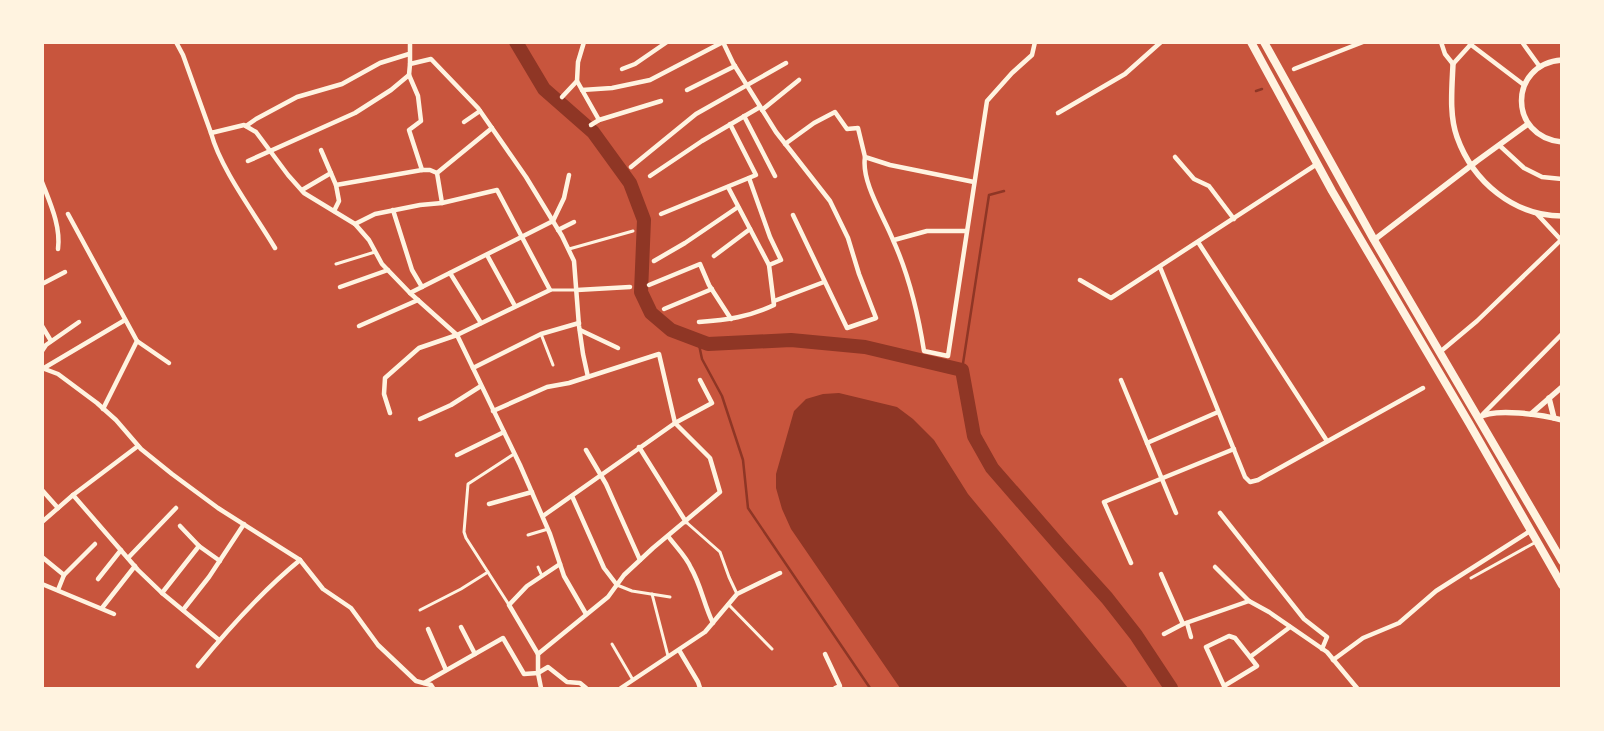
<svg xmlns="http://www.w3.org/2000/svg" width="1604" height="731" font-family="'DM Sans',sans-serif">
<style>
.water{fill:#8f3625}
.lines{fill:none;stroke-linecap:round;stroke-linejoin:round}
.stream{stroke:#8f3625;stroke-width:2.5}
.river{stroke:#8f3625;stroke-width:14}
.pedestrian{stroke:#fff3e0;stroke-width:3}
.minor{stroke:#fff3e0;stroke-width:4.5}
.tertiary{stroke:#fff3e0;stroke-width:5.5}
.trunk{stroke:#fff3e0;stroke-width:8}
</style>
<rect width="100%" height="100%" fill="#c8553d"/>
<path class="water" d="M839 393 897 407 913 419 934 440 968 494 1072 619 1128 688H900L791 529 782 509 776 488V474L794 411 806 399 823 394Z"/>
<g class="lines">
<g class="stream">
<path d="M1256 91 1262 89"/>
<path d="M698 340 702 359 722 396 743 460 748 508 870 688"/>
<path d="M962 370 989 195 1004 191"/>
</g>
<path class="river" d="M516 42 544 89 593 132 630 183 644 220 641 292 651 313 671 330 708 344 791 340 865 347 962 370 974 436 992 468 1061 547 1107 598 1136 635 1171 688"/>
<g class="pedestrian">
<path d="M569 249 633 231"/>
<path d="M336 264 375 252"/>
<path d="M550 290H576"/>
<path d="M541 334 553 365"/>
<path d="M686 522 720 552 729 577 737 594"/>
<path d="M528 535 548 529"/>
<path d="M538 567 542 576"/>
<path d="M1471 578 1536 542"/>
<path d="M617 585 632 591 670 597"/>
<path d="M652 594 668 656"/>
<path d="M728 604 772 649"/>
<path d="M509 605 466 538 464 532 468 484 514 454"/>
<path d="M420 610 461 589 488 572"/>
<path d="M612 644 633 680"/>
</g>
<g class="minor">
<path d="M176 42 183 55 211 133 244 125 256 132 288 175 304 193 355 224 369 240 382 264 410 293 457 335 520 465 550 534 564 576 586 614"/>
<path d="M410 42V64L431 59 478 108 526 177 562 236 574 261 579 326 583 354 588 377"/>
<path d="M584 42 578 62 577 81 599 120"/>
<path d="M1441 42 1445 54 1453 64 1472 43"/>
<path d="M1522 42 1540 67"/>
<path d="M1470 44 1524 85"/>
<path d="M410 64 409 75 418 96 421 121 409 130 422 170"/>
<path d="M622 69 635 64 667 42"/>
<path d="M1294 69 1363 42"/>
<path d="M582 90 612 88 650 80 723 42 733 63 776 132 830 201 848 238 859 274 876 318 847 328 793 215"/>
<path d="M687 90 735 66"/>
<path d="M562 97 577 81"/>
<path d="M762 110 799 80"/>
<path d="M1058 113 1125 74 1161 42"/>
<path d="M744 116 775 176"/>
<path d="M464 122 480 111"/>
<path d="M591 125 599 120 661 101"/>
<path d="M246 126 256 119 297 97 342 84 380 63 409 54"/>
<path d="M211 133C221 170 255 214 275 248"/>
<path d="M785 144 814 123 835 112 847 129 858 128 865 157 890 165 974 182"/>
<path d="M1499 145 1524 168 1542 177 1562 179"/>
<path d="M321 150 336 185 339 201 334 211"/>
<path d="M865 157C861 182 884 217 893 240 909 275 918 313 924 351L948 356 987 101 1012 73 1032 55 1035 42"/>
<path d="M1175 157 1194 179 1209 186 1234 219"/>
<path d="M248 161 355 113 391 90 409 75"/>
<path d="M631 167 696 114 786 63"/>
<path d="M650 176 702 141 760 107"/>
<path d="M749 178 770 237 781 260 769 265"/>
<path d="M42 182C50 203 61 226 58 249"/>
<path d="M336 185 422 170H430L437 173"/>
<path d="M302 190 331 173"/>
<path d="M442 203 437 173 492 128"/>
<path d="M393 210 412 270 422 287"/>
<path d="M68 214 137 341 103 409"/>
<path d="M661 214 756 175 730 124"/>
<path d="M1537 214 1562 241"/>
<path d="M355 224 375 214 420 205 442 203 497 190 550 290 457 335 419 348 385 378 384 394 390 413"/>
<path d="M558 230 574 222"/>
<path d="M894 240 927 231H966"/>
<path d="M1198 242 1327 441"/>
<path d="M487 255 515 306"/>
<path d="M714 256 750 229"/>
<path d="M654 261 685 243 738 207"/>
<path d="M1160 267 1245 477 1250 482 1258 480 1423 388"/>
<path d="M450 273 481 323"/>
<path d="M1080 280 1111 298 1317 164"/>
<path d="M42 284 65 272"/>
<path d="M649 285 700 264 709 285 731 319"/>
<path d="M340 287 388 270"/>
<path d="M577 290 630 287"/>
<path d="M410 293 553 221 564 198 569 175"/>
<path d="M774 301 824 282"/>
<path d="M664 309 712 289"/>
<path d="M699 322C727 320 749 317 774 305L769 265 728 187"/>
<path d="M42 326 51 341"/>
<path d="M359 326 418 300"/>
<path d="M580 330 618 348"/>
<path d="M137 341 169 363"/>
<path d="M42 351 46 345 79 322"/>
<path d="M1440 352 1477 321 1561 240"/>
<path d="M42 368 58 374 97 403 116 420 141 449 172 474 218 508 300 560 323 589 351 608 378 645 416 681 431 685 433 688"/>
<path d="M44 368 125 320"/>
<path d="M473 368 541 334 579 323"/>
<path d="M1121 380 1176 513"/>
<path d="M493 411 547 387 569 383 659 354 675 423 710 458 720 492 653 548 624 575 608 597 538 654V673L541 688"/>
<path d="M1483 414 1562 334"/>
<path d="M420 419 451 405 481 386"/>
<path d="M1147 443 1218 412"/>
<path d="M639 447 686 522"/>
<path d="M586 450 606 484 640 560"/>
<path d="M457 455 504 432"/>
<path d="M42 490 58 508"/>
<path d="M73 495 138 570 162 593 219 640"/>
<path d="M572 496 604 568 617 585"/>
<path d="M489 504 532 492"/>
<path d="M1220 513 1304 619 1327 637 1322 649"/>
<path d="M543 516 675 423 712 403 700 380"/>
<path d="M42 522 73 495 138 446"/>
<path d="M180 526 199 546 220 561"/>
<path d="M668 536C675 546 686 556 691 568 701 585 704 605 713 623"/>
<path d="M42 557 64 575"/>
<path d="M128 558 176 508"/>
<path d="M1131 563 1104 502 1234 449"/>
<path d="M1215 567 1249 601"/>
<path d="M1161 574 1183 624"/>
<path d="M98 579 121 550"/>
<path d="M42 584 114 614"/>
<path d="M58 590 64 575 95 544"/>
<path d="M162 593 199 546"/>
<path d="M102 608 135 566"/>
<path d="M183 610 209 577 244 524"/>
<path d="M1187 623 1191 637"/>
<path d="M461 627 475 654"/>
<path d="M428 629 446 670"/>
<path d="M1164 634 1183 624 1249 601 1269 612 1327 652 1357 688"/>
<path d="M679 650 698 682 700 688"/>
<path d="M538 654 509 605 527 586 560 564"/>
<path d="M825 654 840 686 835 688"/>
<path d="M1250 657 1257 666 1224 686 1206 647 1229 636 1235 638 1250 657 1290 627"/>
<path d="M1333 660 1363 638 1399 623 1436 591 1530 531"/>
<path d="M198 666C229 628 262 591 300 560"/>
<path d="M424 683 503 638 524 674 538 673 548 667 567 682 580 683 586 688"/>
<path d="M621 688 705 632 737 594 780 573"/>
</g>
<g class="tertiary">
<path d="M1562 60C1508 64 1508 137 1562 142"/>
<path d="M1453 64C1452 88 1449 115 1457 137 1473 182 1514 216 1562 216"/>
<path d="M1374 240 1477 161 1528 124"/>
<path d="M1549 398 1554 418"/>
<path d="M1531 414 1562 387"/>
<path d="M1478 418C1494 407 1543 415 1562 420"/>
</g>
<g class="trunk">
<path d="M1251 42 1332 191 1469 423 1562 585"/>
<path d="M1264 42 1374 240 1562 561"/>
</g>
</g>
<rect width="1604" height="731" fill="none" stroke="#fff3e0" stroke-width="88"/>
</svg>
